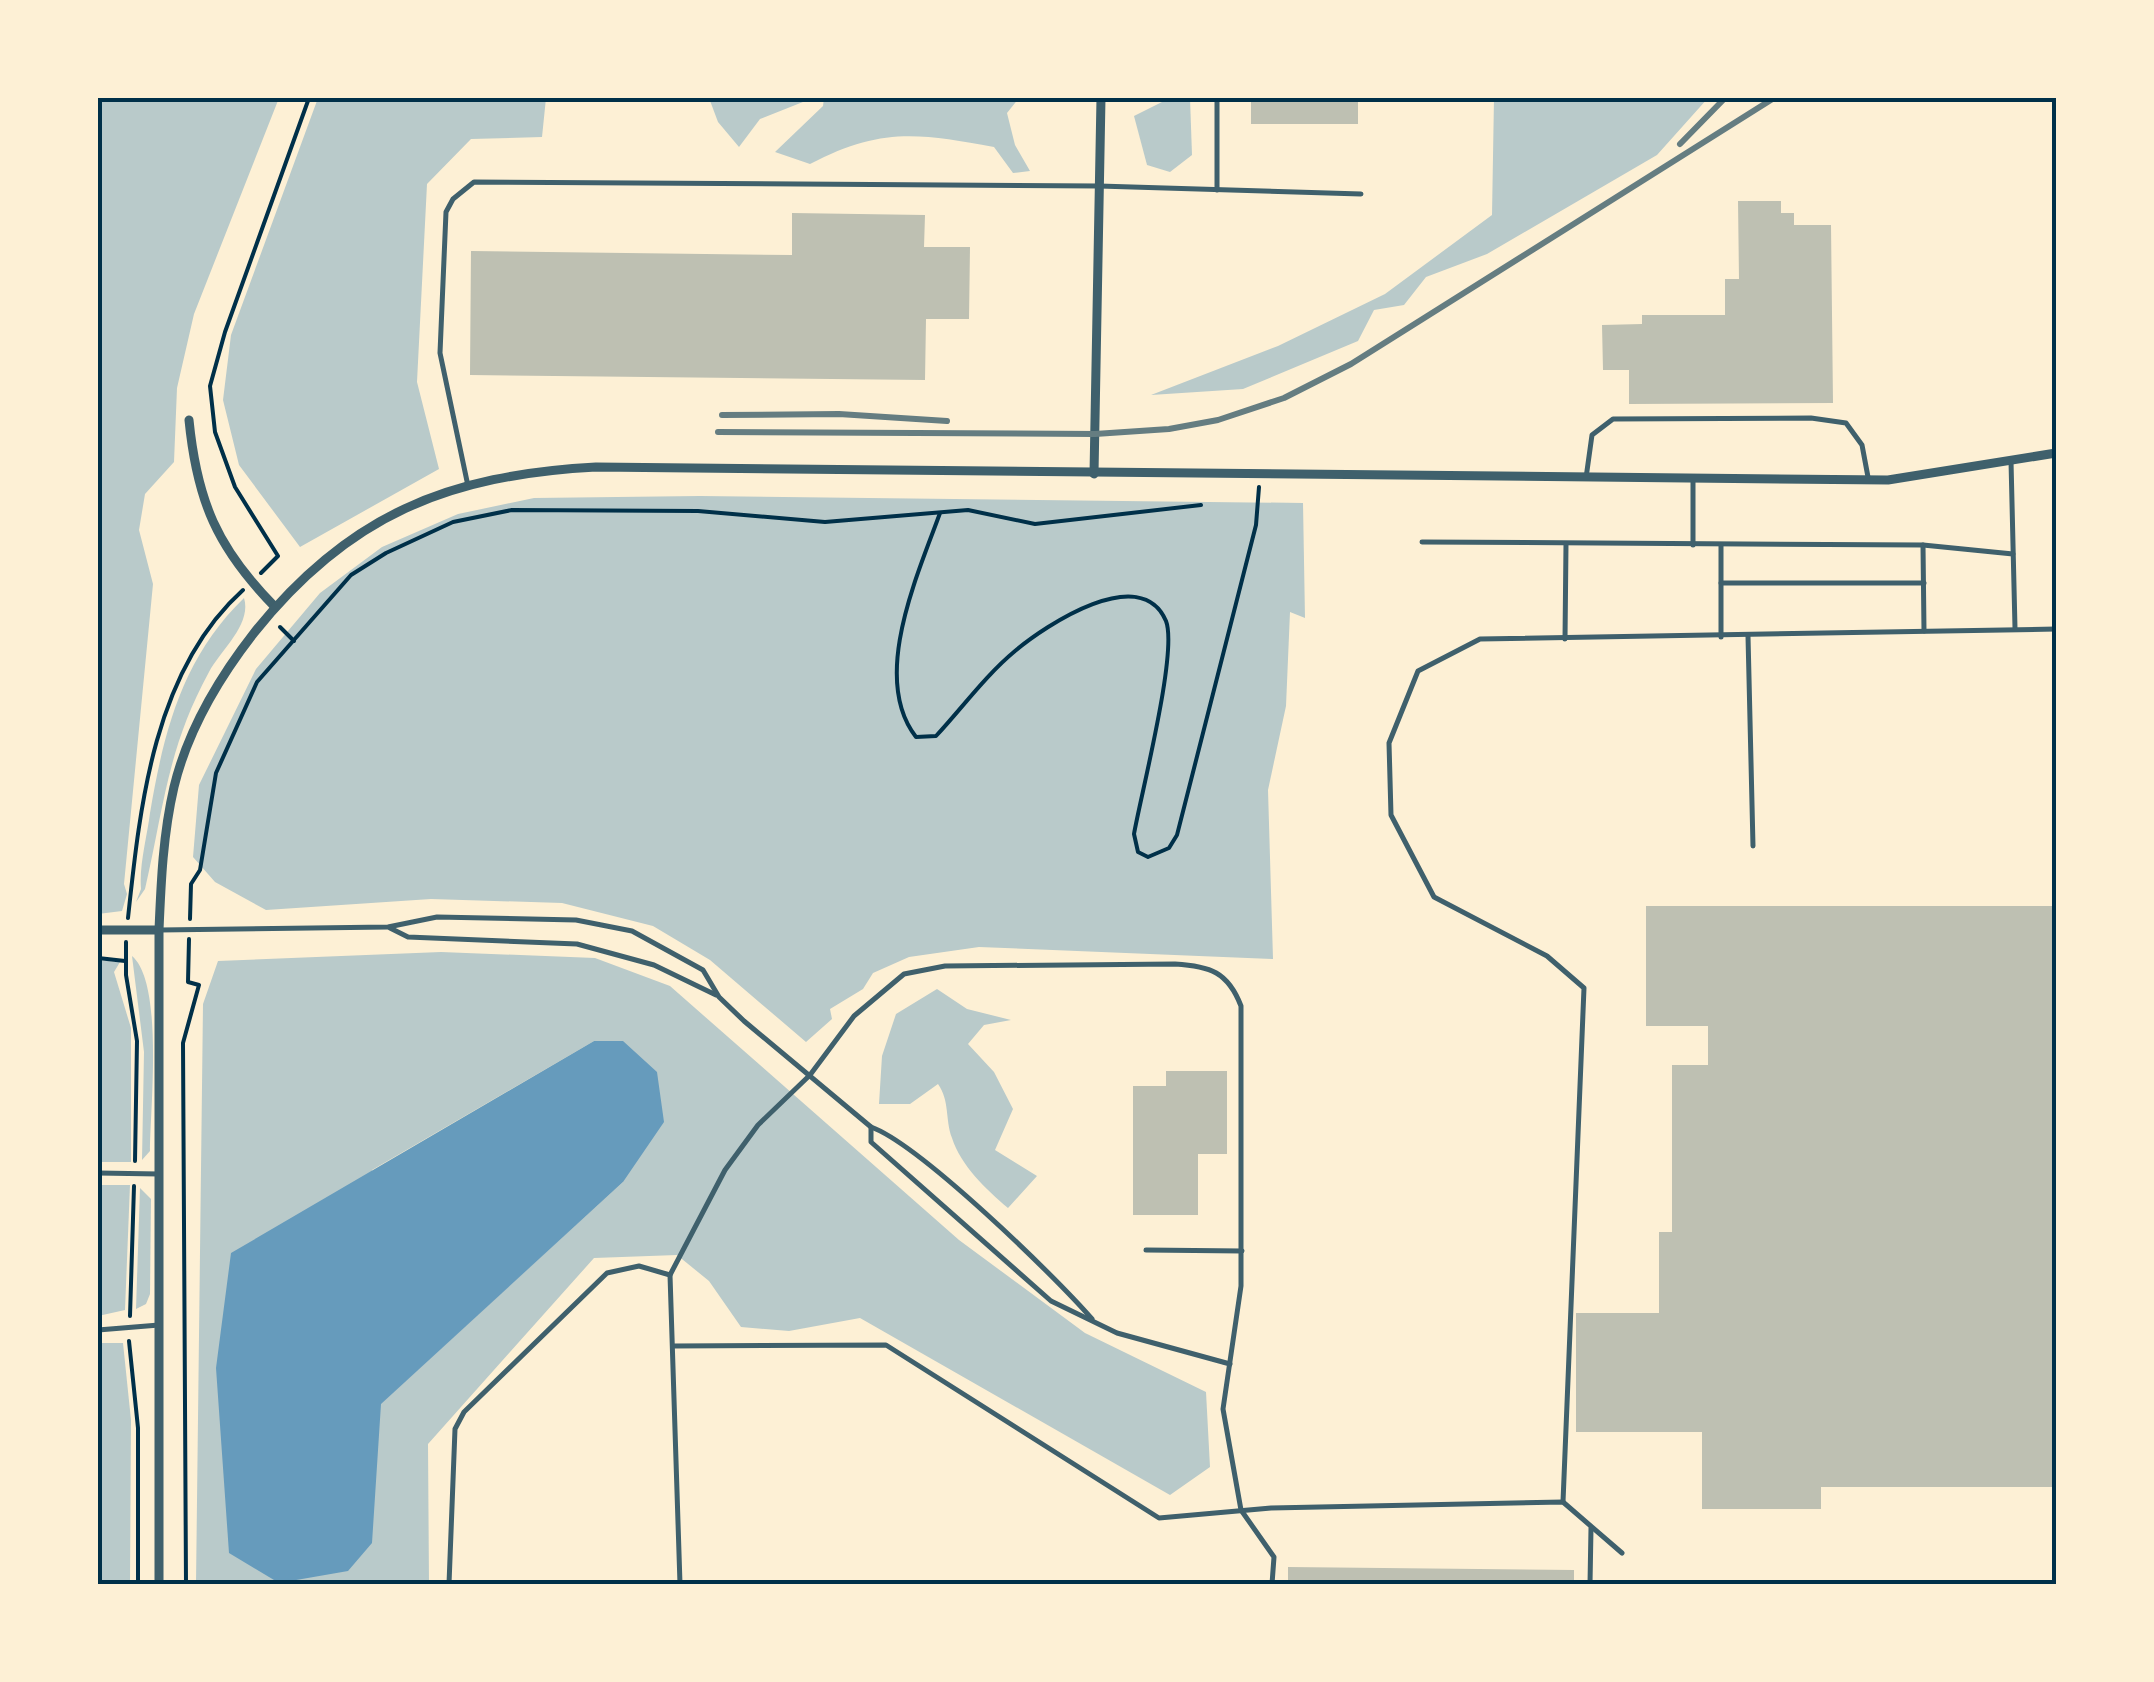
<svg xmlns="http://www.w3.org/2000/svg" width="2154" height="1682" font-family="Cabin,sans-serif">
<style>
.green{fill:#b9caca;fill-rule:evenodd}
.water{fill:#669bbc}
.building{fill:#bec0b2}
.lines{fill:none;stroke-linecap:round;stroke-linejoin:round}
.path{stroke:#003049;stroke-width:4}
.service{stroke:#3f606c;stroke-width:5}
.minor{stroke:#3f606c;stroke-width:9}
.rail{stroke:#657d81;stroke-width:6}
.neatline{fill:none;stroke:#003049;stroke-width:4}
</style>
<rect width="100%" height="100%" fill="#fdf0d5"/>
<g class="green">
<path d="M98 98H279L194 314 177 388 174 462 145 494 139 530 153 584 124 884 127 894 122 911 98 914Z"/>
<path d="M318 98H546L542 137 471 139 427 184 417 382 439 469 300 547 239 465 223 400 231 335Z"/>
<path d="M709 98H813L760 119 739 147 718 122Z"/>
<path d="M824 98H1019L1007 113 1015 145 1030 171 1013 173 994 147C919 133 880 127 810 164L775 152 823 106Z"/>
<path d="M1170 98H1190L1192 155 1170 172 1147 165 1134 116Z"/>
<path d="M1494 98H1708L1657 155 1487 254 1426 277 1404 305 1374 310 1358 341 1243 389 1151 395 1278 346 1385 294 1492 215Z"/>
<path d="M700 496 1303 503 1305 618 1290 612 1286 706 1268 790 1273 959 979 947 909 957 873 973 863 989 830 1009 832 1019 806 1042 710 960 653 926 562 903 431 899 266 910 215 882 193 857 199 785 256 669 320 593 382 547 458 514 534 498Z"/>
<path d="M244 598C252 624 221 650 209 672 167 749 164 807 145 889L136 902 141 889C139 865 147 837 150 813 164 730 183 657 244 598Z"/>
<path d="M441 952 595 958 670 986 959 1240 1085 1333 1206 1392 1210 1467 1170 1495 860 1318 789 1331 741 1327 709 1281 677 1255 594 1258 428 1444 429 1584H196L203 1004 218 961ZM594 1041H623V1182L380 1404 372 1170Z"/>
<path d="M132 956C164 983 150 1109 150 1151L142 1160 144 1052Z"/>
<path d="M98 960 120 962 114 972 131 1028V1162H98Z"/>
<path d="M937 989 967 1009 1011 1020 984 1025 968 1044 994 1072 1013 1109 995 1150 1037 1176 1008 1208C986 1189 961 1166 952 1138 945 1119 950 1101 938 1084L910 1104H879L882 1056 896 1014Z"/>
<path d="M98 1185H130L125 1310 98 1316Z"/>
<path d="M140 1188 151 1199 150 1294 146 1304 136 1309Z"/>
<path d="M98 1343H123L131 1420 130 1584 98 1583Z"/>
</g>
<path class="water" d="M594 1041H623L657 1072 664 1122 623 1182 381 1404 372 1543 348 1571 279 1583 229 1553 216 1368 231 1253Z"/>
<g class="building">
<rect x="1251" y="98" width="107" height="26"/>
<path d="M1738 201H1781V213H1794V225H1831L1833 403 1629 404V370H1603L1602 325 1642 324V315H1725V279H1739Z"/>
<path d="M792 213 925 215 924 247H970L969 319H926L925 380 470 375 471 251 792 255Z"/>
<path d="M1646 906H2056V1487H1821V1509H1702V1432H1576V1313H1659V1232H1672V1065H1708V1026H1646Z"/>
<path d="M1166 1071H1227V1154H1198V1215H1133V1086H1166Z"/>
<path d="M1288 1567 1574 1570V1584H1288Z"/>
</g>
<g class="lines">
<g class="path">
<path d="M940 513C918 574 870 678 916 737L936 736C962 708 986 675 1015 651 1046 625 1141 562 1166 621 1178 652 1141 794 1134 834L1138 852 1148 857 1169 848 1177 835 1256 525 1259 487"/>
<path d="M261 573 278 556 235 487 215 432 210 386 225 332 309 98"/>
<path d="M280 627 294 641"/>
<path d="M128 918C140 805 154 670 243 590"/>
<path d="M190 919 191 884 200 870 216 773 257 682 351 575 386 553 453 522 512 510 698 511 825 522 968 510 1035 524 1201 505"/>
<path d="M126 942V975L137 1041 135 1161"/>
<path d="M98 958 125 961"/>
<path d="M130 1316 134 1186"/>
<path d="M129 1341 138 1428V1584"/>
<path d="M186 1584 183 1043 199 985 188 982 189 939"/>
</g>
<g class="service">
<path d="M1217 190V98"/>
<path d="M2011 461 2015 628"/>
<path d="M1586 478 1592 435 1613 419 1811 418 1846 423 1862 445 1868 477"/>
<path d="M468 486 440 353 446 212 453 199 474 182 1099 186 1361 194"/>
<path d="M1422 542 1923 545 2013 554"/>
<path d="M1693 545V479"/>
<path d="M1923 545 1924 631"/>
<path d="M1721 583H1924"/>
<path d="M1748 636 1753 846"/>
<path d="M1721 637V545"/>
<path d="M1565 639 1566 544"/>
<path d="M390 928 408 937 577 944 654 965 716 995"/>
<path d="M160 930 388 927 437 917 576 920 632 931 703 970 719 997 744 1021 871 1127C919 1144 1055 1276 1092 1319"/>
<path d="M871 1127V1142L1051 1301 1117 1333 1230 1364"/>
<path d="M98 1173 159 1174"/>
<path d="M1146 1250 1242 1251"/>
<path d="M670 1275 725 1170 758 1125 810 1075 854 1016 904 974 945 966 1175 964C1210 966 1228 972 1241 1006V1286L1223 1409 1241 1510 1274 1557 1272 1584"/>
<path d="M98 1330 159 1325"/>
<path d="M674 1346 886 1345 1159 1518 1271 1508 1563 1502 1622 1553"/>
<path d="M1563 1502 1584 988 1547 956 1434 897 1391 815 1389 743 1418 671 1480 639 2056 629"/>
<path d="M449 1584 455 1429 464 1412 607 1273 639 1266 670 1275 680 1584"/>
<path d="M1590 1584 1591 1528"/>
</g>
<g class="minor">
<path d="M189 420C197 501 217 548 275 607"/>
<path d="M1094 474 1101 98"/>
<path d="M98 930H159"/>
<path d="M159 1584V930C161 882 163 834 174 787 188 729 218 679 254 633 348 515 448 475 596 467L1888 480 2056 453"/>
</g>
<g class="rail">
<path d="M1680 144 1725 98"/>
<path d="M722 415 839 414 947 421"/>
<path d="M718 432 1095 434 1169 429 1218 420 1284 398 1351 364 1774 98"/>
</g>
</g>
<rect width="2154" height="1682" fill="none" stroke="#fdf0d5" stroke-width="200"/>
<rect x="100" y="100" width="1954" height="1482" class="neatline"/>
</svg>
